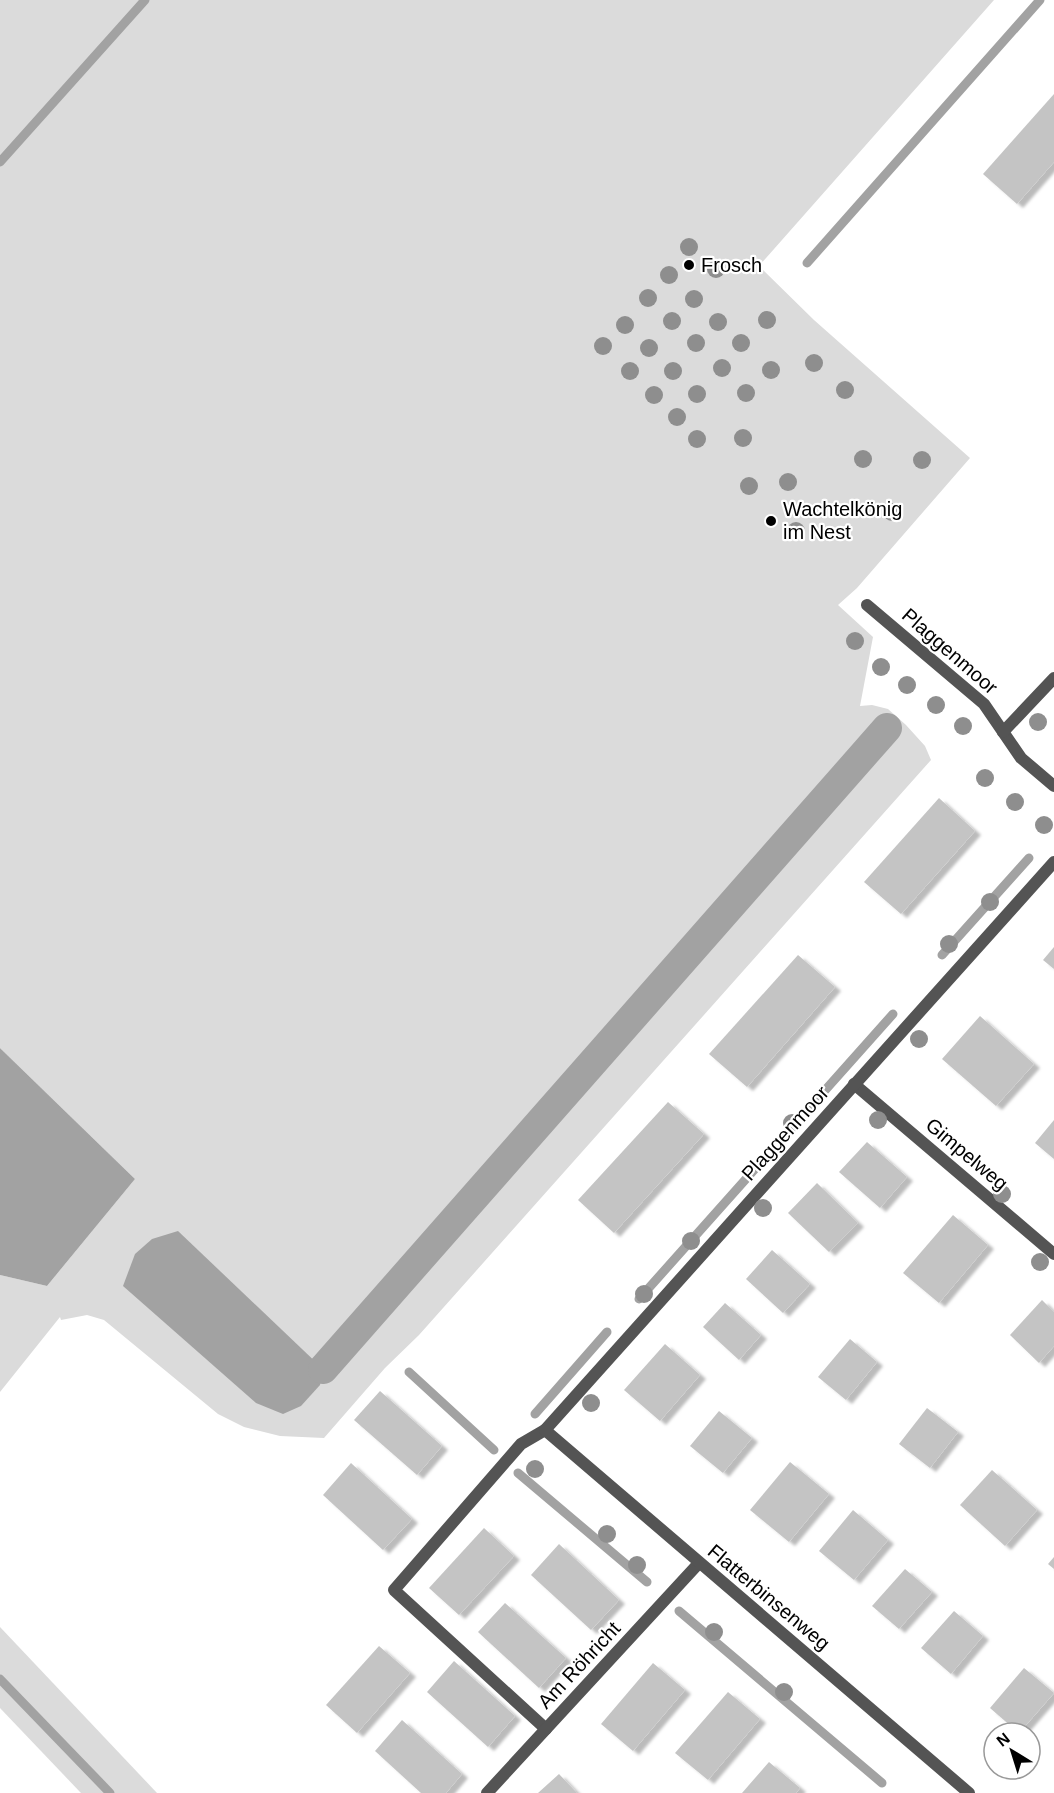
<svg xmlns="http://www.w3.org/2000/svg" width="1054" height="1793" font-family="Arial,sans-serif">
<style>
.green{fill:#dbdbdb}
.water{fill:#a2a2a2}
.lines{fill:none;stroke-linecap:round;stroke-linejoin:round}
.stream{stroke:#a2a2a2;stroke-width:9}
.canal{stroke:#a2a2a2;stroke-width:30}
.building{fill:#c4c4c4;filter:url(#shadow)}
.service{stroke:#545454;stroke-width:12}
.minor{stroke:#545454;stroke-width:12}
.tree{fill:#8e8e8e}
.poi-dot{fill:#000;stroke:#fff;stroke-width:2}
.labels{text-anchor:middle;stroke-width:4.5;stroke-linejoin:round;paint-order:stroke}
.poi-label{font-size:20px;fill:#000;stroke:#fff;text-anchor:start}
.street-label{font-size:20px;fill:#000;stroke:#fff}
</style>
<defs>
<filter id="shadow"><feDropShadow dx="6" dy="4" stdDeviation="1.5" flood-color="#0004"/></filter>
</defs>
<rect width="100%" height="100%" fill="#fff"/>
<g class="green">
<path d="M0 0H994L759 266 814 320 970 458 857 588 838 605 873 637 860 706 872 705 888 709 906 725 925 746 931 760 419 1335 385 1368 324 1438 280 1436 244 1427 218 1414 104 1320 87 1315 61 1320 60 1317 0 1392V1275L47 1286 135 1179 0 1048Z"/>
<path d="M0 1627 157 1793H81L0 1708Z"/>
</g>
<g class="water">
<path d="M0 1048 135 1179 47 1286 0 1275Z"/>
<path d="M178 1231 323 1369 320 1385 301 1406 283 1414 256 1403 123 1286 135 1254 152 1239Z"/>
</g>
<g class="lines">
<g class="stream">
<path d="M0 162 145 0"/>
<path d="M807 263 1040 0"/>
<path d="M942 955 1029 858"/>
<path d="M795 1124 893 1014"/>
<path d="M639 1299 762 1161"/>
<path d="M409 1372 494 1450"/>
<path d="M535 1414 607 1332"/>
<path d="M518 1473 647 1582"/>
<path d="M679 1611 882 1783"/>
<path d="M0 1679 110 1793"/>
</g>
<path class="canal" d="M323 1369 887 728"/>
</g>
<g class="building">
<path d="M1054 94V162L1017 204 983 174Z"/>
<path d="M939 798 975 831 901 914 864 882Z"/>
<path d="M1054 947V969L1043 960Z"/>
<path d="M798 955 835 987 747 1087 709 1054Z"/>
<path d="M980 1016 1034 1064 996 1106 942 1059Z"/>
<path d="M668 1102 704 1134 614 1233 578 1200Z"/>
<path d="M1054 1120V1159L1035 1143Z"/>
<path d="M867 1142 907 1177 880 1208 839 1172Z"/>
<path d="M817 1183 858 1223 829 1252 788 1213Z"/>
<path d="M953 1215 988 1245 939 1303 903 1273Z"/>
<path d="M772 1250 810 1284 783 1313 746 1279Z"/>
<path d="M1042 1300 1054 1312V1346L1039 1363 1010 1335Z"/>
<path d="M725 1303 761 1335 739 1360 703 1327Z"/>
<path d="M850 1339 877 1362 846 1400 818 1377Z"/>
<path d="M665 1344 700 1375 660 1421 624 1390Z"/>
<path d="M380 1391 442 1446 417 1475 354 1420Z"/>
<path d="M927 1408 958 1432 930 1468 899 1444Z"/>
<path d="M719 1411 752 1438 723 1473 690 1446Z"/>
<path d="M790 1462 829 1494 789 1542 750 1510Z"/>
<path d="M351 1463 412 1519 383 1550 323 1495Z"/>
<path d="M992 1470 1037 1510 1005 1546 960 1505Z"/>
<path d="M853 1510 888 1540 854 1580 819 1551Z"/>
<path d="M484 1528 514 1556 459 1615 429 1588Z"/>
<path d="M559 1544 619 1600 591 1630 531 1575Z"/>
<path d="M1054 1557V1569L1048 1564Z"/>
<path d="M905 1569 932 1592 899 1629 872 1606Z"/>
<path d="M505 1603 566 1658 539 1688 478 1632Z"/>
<path d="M954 1611 983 1636 951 1674 921 1648Z"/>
<path d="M379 1646 410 1673 357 1733 326 1705Z"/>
<path d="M454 1661 515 1716 488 1747 427 1692Z"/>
<path d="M653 1663 685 1690 633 1751 601 1724Z"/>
<path d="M1024 1668 1054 1693 1019 1733 990 1708Z"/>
<path d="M728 1692 760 1719 708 1780 675 1753Z"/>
<path d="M402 1720 462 1774 446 1793H421L375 1751Z"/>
<path d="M769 1762 800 1788 796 1793H742Z"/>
<path d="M559 1774 577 1793H538Z"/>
</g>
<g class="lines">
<path class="service" d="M545 1430 521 1444 394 1590 546 1729"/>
<g class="minor">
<path d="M867 605 984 704 1021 758 1054 786"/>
<path d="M1003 732 1054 678"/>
<path d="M854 1084 1054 1254"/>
<path d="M487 1793 699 1563"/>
<path d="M969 1793 545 1430 1054 862"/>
</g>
</g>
<g class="tree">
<circle cx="689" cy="247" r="9"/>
<circle cx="716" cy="269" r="9"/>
<circle cx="669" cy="275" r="9"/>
<circle cx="648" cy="298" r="9"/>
<circle cx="694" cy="299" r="9"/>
<circle cx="767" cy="320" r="9"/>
<circle cx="672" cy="321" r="9"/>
<circle cx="718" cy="322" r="9"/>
<circle cx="625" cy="325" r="9"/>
<circle cx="696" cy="343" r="9"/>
<circle cx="741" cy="343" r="9"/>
<circle cx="603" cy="346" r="9"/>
<circle cx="649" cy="348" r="9"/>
<circle cx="814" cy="363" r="9"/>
<circle cx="722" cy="368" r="9"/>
<circle cx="771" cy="370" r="9"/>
<circle cx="630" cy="371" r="9"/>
<circle cx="673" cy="371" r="9"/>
<circle cx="845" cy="390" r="9"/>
<circle cx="746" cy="393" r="9"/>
<circle cx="697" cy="394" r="9"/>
<circle cx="654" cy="395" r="9"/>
<circle cx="677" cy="417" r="9"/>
<circle cx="743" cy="438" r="9"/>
<circle cx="697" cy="439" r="9"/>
<circle cx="863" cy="459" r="9"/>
<circle cx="922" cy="460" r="9"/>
<circle cx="788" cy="482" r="9"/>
<circle cx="749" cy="486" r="9"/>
<circle cx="892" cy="512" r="9"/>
<circle cx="796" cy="531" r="9"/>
<circle cx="855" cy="641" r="9"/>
<circle cx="881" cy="667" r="9"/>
<circle cx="907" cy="685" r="9"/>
<circle cx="936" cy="705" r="9"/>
<circle cx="1038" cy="722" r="9"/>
<circle cx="963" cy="726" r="9"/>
<circle cx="985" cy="778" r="9"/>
<circle cx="1015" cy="802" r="9"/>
<circle cx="1044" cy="825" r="9"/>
<circle cx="990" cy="902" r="9"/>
<circle cx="949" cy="944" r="9"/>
<circle cx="919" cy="1039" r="9"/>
<circle cx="878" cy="1120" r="9"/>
<circle cx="792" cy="1123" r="9"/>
<circle cx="1002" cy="1194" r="9"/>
<circle cx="763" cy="1208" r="9"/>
<circle cx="691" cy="1241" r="9"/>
<circle cx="1040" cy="1262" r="9"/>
<circle cx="644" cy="1294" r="9"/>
<circle cx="591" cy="1403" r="9"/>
<circle cx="535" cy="1469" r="9"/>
<circle cx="607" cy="1534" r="9"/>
<circle cx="637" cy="1565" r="9"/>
<circle cx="714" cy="1632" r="9"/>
<circle cx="784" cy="1692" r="9"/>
</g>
<g class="poi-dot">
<circle cx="689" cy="265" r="6"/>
<circle cx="771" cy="521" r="6"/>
</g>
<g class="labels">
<g class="poi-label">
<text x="701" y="272">Frosch</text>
<text x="783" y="516">Wachtelkönig<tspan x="783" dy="23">im Nest</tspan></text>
</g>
<g class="street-label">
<text transform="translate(950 651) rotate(41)" y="7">Plaggenmoor</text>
<text transform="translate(785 1133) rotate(-48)" y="7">Plaggenmoor</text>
<text transform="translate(967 1154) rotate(40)" y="7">Gimpelweg</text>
<text transform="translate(769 1597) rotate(40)" y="7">Flatterbinsenweg</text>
<text transform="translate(579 1665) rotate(-47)" y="7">Am Röhricht</text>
</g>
</g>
<g transform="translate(1012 1751) rotate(322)"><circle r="28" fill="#ffffff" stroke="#999999" stroke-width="1.5"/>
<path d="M0-4.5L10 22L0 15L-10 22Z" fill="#000000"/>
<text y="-9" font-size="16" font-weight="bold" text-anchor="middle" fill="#000000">N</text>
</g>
</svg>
